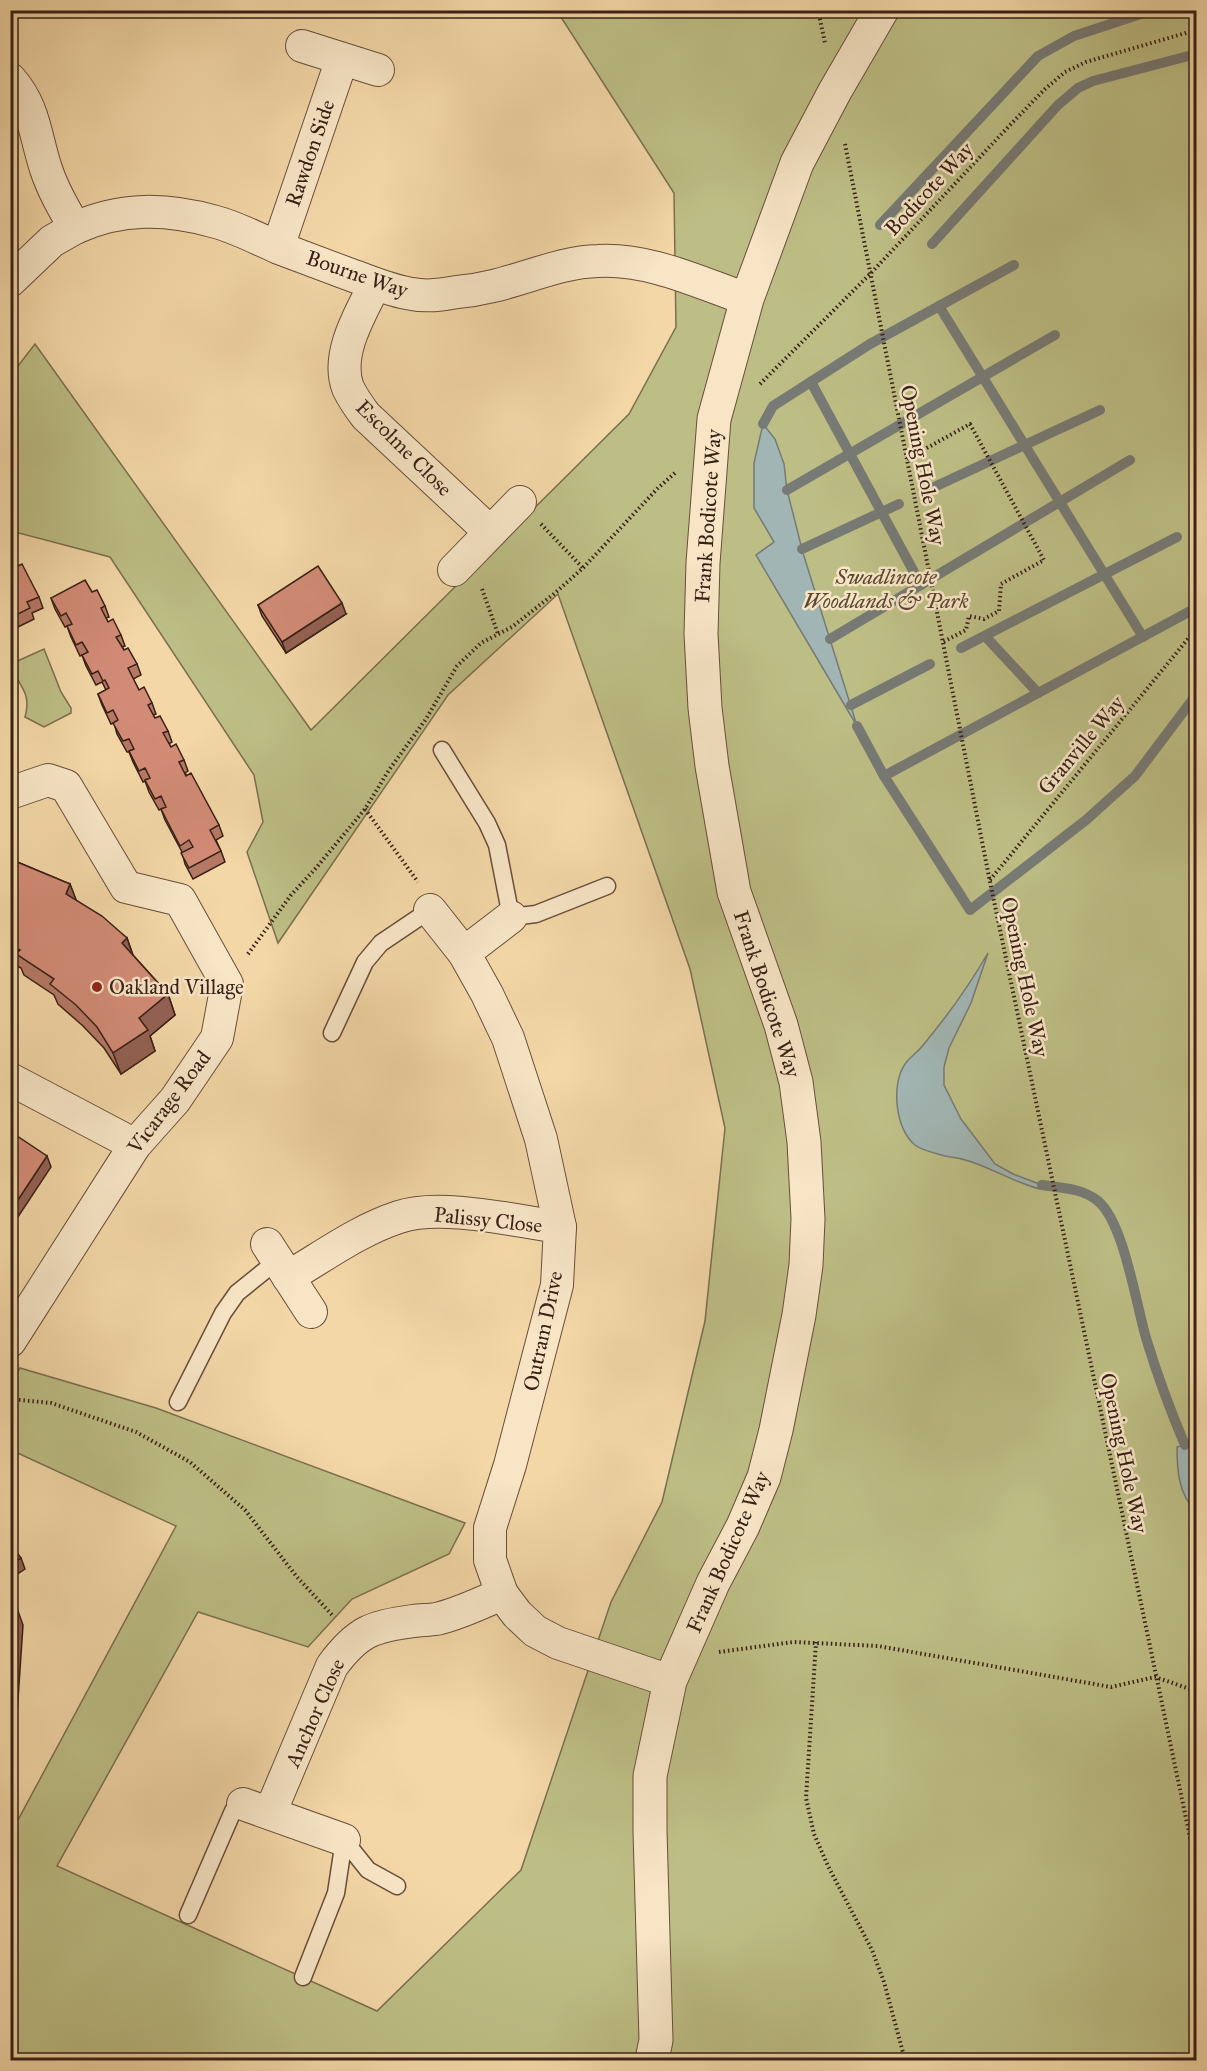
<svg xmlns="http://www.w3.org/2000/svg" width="1207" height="2071" font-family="'IM FELL Great Primer',serif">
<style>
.green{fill:#bdbe85;stroke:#7b6f4e;stroke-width:1.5}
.water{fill:#a1b6b4;stroke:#777a75;stroke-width:1.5}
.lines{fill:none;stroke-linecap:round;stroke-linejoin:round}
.stream{stroke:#777a75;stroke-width:10}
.service-casing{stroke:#684e3b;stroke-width:19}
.minor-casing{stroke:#684e3b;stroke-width:34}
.tertiary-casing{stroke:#684e3b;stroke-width:35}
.path{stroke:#392017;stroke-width:4;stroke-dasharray:1.5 3;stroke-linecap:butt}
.service{stroke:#f7e5c6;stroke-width:16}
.minor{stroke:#f7e5c6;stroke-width:32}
.tertiary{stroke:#f7e5c6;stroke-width:33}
.wall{fill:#b57865;stroke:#392017;stroke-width:1.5}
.shaded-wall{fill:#936153;stroke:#392017;stroke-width:1.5}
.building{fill:#d28b76;stroke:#392017;stroke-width:1.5}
.poi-dot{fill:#8f2418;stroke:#f7e5c6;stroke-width:2}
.labels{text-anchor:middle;stroke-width:5;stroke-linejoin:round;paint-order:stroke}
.street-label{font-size:21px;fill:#392017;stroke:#f7e5c6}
.park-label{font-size:21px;font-style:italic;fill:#5a4832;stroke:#f7e5c6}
.poi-label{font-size:21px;fill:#392017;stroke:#f7e5c6;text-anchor:start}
</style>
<rect width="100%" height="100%" fill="#f3d7a7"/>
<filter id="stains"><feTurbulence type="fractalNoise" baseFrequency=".00333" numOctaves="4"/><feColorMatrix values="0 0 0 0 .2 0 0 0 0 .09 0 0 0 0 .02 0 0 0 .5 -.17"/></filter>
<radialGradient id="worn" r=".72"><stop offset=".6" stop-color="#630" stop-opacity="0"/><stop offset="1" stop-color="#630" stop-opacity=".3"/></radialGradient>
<g class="green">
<path d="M557 11H1196V2060H11V1833L176 1526 11 1450 10 1387 20 1368 156 1408 465 1523 449 1554 352 1599 308 1647 198 1612 57 1866 377 2011 521 1870 611 1602 662 1502 705 1321 725 1128 690 969 558 594 448 695 278 943 247 852 263 822 254 775 110 557 11 531V375L35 344 311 730 629 414 676 327 674 193Z"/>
<path d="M44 649 61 692 71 708V713L44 727 25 717C33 688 14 686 13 663Z"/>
</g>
<g class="water">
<path d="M763 424 775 439 784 464 787 490 803 553 857 726 756 555 774 542 754 508V463Z"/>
<path d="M988 953 971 1003 949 1048 944 1067V1085L961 1119 995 1164 1013 1174 1042 1185 1040 1189C1016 1183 995 1170 972 1162 963 1159 954 1157 945 1156 935 1153 923 1151 915 1145 895 1128 891 1084 905 1064 911 1056 919 1051 924 1044 948 1015 969 986 988 953Z"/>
<path d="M1188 1444 1196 1445V1510C1178 1496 1177 1467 1177 1447Z"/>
</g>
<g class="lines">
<g class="stream">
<path d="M880 225 1038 56 1074 36 1153 10"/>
<path d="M932 244 1058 105 1078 88 1093 81 1196 54"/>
<path d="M939 306 1143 637"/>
<path d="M811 382 921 585"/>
<path d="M763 424 773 406 870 344 1014 265"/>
<path d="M930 489 1100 410"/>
<path d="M787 490 1055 335"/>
<path d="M802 549 899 504"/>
<path d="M985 636 1038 693"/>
<path d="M830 639 1130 460"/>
<path d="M961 648 1177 537"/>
<path d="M851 705 930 664"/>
<path d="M857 726 884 776 970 910 1086 820 1135 776 1196 695"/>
<path d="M884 776 1196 608"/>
<path d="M1042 1185C1062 1188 1082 1188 1098 1201 1124 1223 1136 1304 1146 1338 1157 1374 1170 1410 1185 1445"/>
</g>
<defs>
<g id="service">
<path d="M442 750 487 823 497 845 511 917 536 914 607 886"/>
<path d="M332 1033 365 962 381 943 430 910"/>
<path d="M178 1402 223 1313 237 1293 278 1260"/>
<path d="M344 1840 368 1870 397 1886"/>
<path d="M188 1915 233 1811 237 1806 243 1804"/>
<path d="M303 1977 336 1893 344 1840"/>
</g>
<g id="minor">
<path d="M302 46 378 70"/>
<path d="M10 79C35 107 35 136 46 169 53 190 64 209 75 228L52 241 10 281"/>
<path d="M75 228C121 207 167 208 216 222 238 228 258 239 279 248 303 257 327 266 351 275 371 282 391 291 412 294 427 297 442 295 457 292 469 291 481 289 493 286 528 278 561 262 598 261 649 258 700 283 747 299"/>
<path d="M278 247 342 59"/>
<path d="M375 284C361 313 335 354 348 388 353 398 359 407 366 416L490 532"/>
<path d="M454 570 520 502"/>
<path d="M10 793 48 780 66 786 126 887 180 900 227 984 217 1038 175 1100 135 1145 10 1341"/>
<path d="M430 910 464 953 487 994 508 1038 541 1139 560 1227 557 1285 510 1465 490 1528V1560L502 1594"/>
<path d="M464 953 511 917"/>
<path d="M10 1079 135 1145"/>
<path d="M267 1244 311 1312"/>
<path d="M288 1277C324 1256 359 1230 399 1217 441 1203 515 1221 560 1227"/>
<path d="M243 1804 344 1840"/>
<path d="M270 1813 332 1666C357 1632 372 1626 413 1621 421 1620 429 1620 436 1619 459 1614 480 1603 502 1594L517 1614 535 1631 558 1643 670 1681"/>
</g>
<path id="tertiary" d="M652 2060 656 2040 650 1831V1776L670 1681 713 1583 743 1526 764 1477 776 1430 799 1315 806 1265 808 1219 804 1142 796 1082 781 1025 734 892 712 766 705 708 701 634 703 563 714 419 747 299 797 163 835 91 882 10"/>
</defs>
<use href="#service" class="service-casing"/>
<use href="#minor" class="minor-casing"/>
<use href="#tertiary" class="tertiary-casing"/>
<g class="path">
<path d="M818 10 825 43"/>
<path d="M845 144 990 882 1196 1866"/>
<path d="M760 384 871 273 1010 125 1045 89 1065 72 1086 62 1196 30"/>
<path d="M907 459 970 424 1044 560 1001 584 999 611 984 619 969 616 966 630 943 642"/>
<path d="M541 524 583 568"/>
<path d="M482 589 498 634"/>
<path d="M365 809 418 882"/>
<path d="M990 880 1196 629"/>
<path d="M248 954 291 895 316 868 365 809 389 770 426 719 457 666 481 643 512 627 555 593 583 568 658 488 677 471"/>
<path d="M10 1399 51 1403 136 1432 190 1462 245 1510 297 1577 334 1617"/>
<path d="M816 1642 806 1798 814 1834 828 1866 872 1950 884 1982 905 2060"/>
<path d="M719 1652 793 1642 878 1646 1111 1687 1155 1677 1196 1691"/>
</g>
<use href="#service" class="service"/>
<use href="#minor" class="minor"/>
<use href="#tertiary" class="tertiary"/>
</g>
<g class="wall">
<path d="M10 570 39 597 43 608 32 613 34 619 14 629 10 622Z"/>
<path d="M92 592 105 606 109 617 106 618 108 622 121 635 125 646 122 647 124 650 137 664 141 675 133 679 139 690 152 703 156 714 153 715 155 718 168 731 172 742 169 744 171 747 184 760 188 771 185 773 219 825 223 836 216 840 221 851 225 862 193 879 185 864 182 852 165 820 161 809 159 810 149 792 145 781 143 782 133 762 129 752H127L117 734 114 723 111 724 102 705 98 694 106 690 102 682 96 685 86 666 82 655 80 656 71 637 67 626 65 627 55 609 51 598Z"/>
<path d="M258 605 346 614 286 653 262 616Z"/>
<path d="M10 698 14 709 10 710Z"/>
<path d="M10 859 70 884 76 900 127 938 133 955 168 994 175 1015 150 1036 155 1051 121 1074 104 1048 83 1026 58 1004 54 995 24 975 21 968 10 962Z"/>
</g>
<g class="shaded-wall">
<path d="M342 603 346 614 286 653 282 642Z"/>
<path d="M70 884 78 905 66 894Z"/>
<path d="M127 938 134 959 122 943Z"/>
<path d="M168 994 175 1015 150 1036 155 1051 121 1074 113 1053 139 1018Z"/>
<path d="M47 1156 51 1167 10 1229V1212Z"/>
<path d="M21 1558 25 1569 10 1579V1565Z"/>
<path d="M13 1597 23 1625 12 1789 10 1786V1633Z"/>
</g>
<g class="building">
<path d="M22 564 39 597 27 602 30 608 10 618V570Z"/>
<path d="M318 566 342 603 282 642 258 605Z"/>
<path d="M85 580 92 592 97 590 105 606 101 608 108 622 113 619 121 635 116 637 124 650 128 648 137 664 128 668 139 690 144 687 152 703 148 705 155 718 160 716 168 731 163 733 171 747 176 744 184 760 179 762 186 776 191 773 219 825 210 830 221 851 189 868 181 853 193 847 189 840 180 846 161 809 166 807 161 796 155 799 145 780 150 778 145 768 139 771 129 751 134 749 129 739 123 741 113 723 118 720 113 710 107 713 98 694 109 688 105 680 103 681 98 671 92 674 82 655 88 652 82 642 76 645 67 626 72 624 66 613 61 616 51 598Z"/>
<path d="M10 859 70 884 66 894 102 916 127 938 122 943 168 994 139 1018 148 1030 113 1053 97 1027 76 1005 50 984 54 979 16 954 20 950 10 945Z"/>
<path d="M10 1135 15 1138 17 1136 47 1156 10 1212Z"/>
<path d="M10 1543 21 1558 10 1565Z"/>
<path d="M10 1597H13L10 1633Z"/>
</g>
<circle class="poi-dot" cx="97" cy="987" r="6"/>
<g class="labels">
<g class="street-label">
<text transform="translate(310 153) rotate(-71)" y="7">Rawdon Side</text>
<text transform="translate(929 189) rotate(-47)" y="7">Bodicote Way</text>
<text transform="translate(357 274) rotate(19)" y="7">Bourne Way</text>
<text transform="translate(404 448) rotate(45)" y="7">Escolme Close</text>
<text transform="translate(923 465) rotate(79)" y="7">Opening Hole Way</text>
<text transform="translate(708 516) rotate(-86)" y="7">Frank Bodicote Way</text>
<text transform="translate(1081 745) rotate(-50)" y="7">Granville Way</text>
<text transform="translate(1025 977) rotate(78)" y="7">Opening Hole Way</text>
<text transform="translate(767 994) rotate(72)" y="7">Frank Bodicote Way</text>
<text transform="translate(169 1102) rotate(-53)" y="7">Vicarage Road</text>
<text transform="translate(488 1220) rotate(6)" y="7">Palissy Close</text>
<text transform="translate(543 1331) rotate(-78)" y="7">Outram Drive</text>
<text transform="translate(1124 1453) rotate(78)" y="7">Opening Hole Way</text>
<text transform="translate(728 1552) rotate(-66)" y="7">Frank Bodicote Way</text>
<text transform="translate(315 1713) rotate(-66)" y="7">Anchor Close</text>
</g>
<g class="park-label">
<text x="886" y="584">Swadlincote<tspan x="886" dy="24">Woodlands &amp; Park</tspan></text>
</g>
<g class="poi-label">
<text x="109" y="994">Oakland Village</text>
</g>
</g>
<rect width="1207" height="2071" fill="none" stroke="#f3d7a7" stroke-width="36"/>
<rect x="12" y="12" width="1183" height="2047" fill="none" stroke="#392017" stroke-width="3"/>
<rect x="18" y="18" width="1171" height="2035" fill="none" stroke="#392017" stroke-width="1.5"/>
<rect width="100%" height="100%" filter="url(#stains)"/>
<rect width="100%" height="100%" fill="url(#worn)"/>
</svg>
